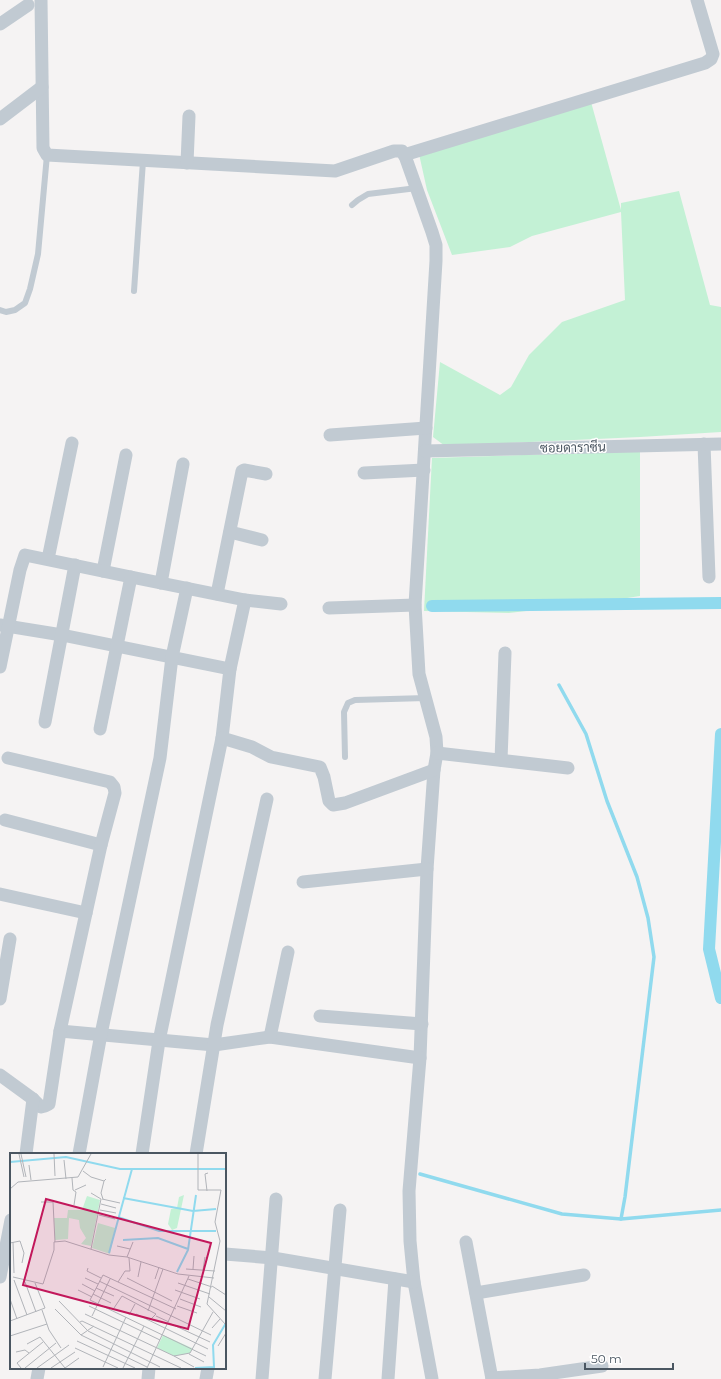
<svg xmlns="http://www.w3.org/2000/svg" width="721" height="1379" font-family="Montserrat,Sarabun,sans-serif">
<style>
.green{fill:#c3f1d5}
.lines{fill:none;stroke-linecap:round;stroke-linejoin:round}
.stream{stroke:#90daee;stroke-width:3.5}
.canal{stroke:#90daee;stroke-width:12}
.lane{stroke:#c1cad2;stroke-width:6}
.street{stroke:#c1cad2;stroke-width:13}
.labels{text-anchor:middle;stroke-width:3;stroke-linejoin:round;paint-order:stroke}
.street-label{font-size:13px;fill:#4a5661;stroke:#fff}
.inset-river{fill:none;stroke:#90daee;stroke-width:2}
.inset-road{fill:none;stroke:#b1b4b9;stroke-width:1}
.view{fill:#c2185b;fill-opacity:0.15;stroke:#c2185b;stroke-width:2}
.inset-edge{fill:none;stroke:#4a5661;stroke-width:2}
</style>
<rect width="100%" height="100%" fill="#f5f3f3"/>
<g class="green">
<path d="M591 102 621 210V203L679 191 710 305 721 307V432L640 437 445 446 433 437 440 362 500 395 511 387 529 355 562 322 625 300 621 212 532 236 510 247 452 255 427 190 419 154Z"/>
<path d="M640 451V596L595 603 509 613 424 611 432 458Z"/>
</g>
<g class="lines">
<g class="stream">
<path d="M559 685 586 734 607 801 637 877 648 918 654 957 625 1197 621 1219"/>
<path d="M420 1174 562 1214 621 1219 721 1210"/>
</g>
<g class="canal">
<path d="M432 606 721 603"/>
<path d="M721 734 709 949 721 998"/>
</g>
<g class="lane">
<path d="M352 205 358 200 368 194 417 188"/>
<path d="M134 291 143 161"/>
<path d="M0 310 6 312 15 310 25 303 30 289 38 254 47 155"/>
<path d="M345 757 344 712 348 703 355 700 426 698"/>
</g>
<g class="street">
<path d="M41 0 43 148 47 155 335 171 394 151H402L405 156 432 232 436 245V261L415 605 419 674 436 737 437 753 434 770 427 869 420 1058 409 1191 410 1241 414 1282 432 1379"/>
<path d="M0 24 28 5"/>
<path d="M0 119 42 87"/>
<path d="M404 155 705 63 711 59 713 54 697 0"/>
<path d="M187 163 189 116"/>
<path d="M330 435 426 428"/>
<path d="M704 444 709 577"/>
<path d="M425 451 721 444"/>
<path d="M364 473 424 470"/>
<path d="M230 532 262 540"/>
<path d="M48 559 72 443"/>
<path d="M103 571 126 455"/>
<path d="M161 583 183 464"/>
<path d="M217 594 242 471 244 470 266 474"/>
<path d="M245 600 281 604"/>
<path d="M329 608 415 605"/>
<path d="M0 625 62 635 230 669"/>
<path d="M0 667 20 570 25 555 131 577 245 600 230 669 222 738 159 1041 142 1154"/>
<path d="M45 722 75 565"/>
<path d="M100 729 131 577"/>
<path d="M222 738 252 747 271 757 320 767 324 777 329 801 333 805 345 803 434 770"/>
<path d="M437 753 568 768"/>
<path d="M501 760 505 653"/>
<path d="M5 820 101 845"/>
<path d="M303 882 427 869"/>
<path d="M0 894 86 913"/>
<path d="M0 999 10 939"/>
<path d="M320 1016 422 1024"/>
<path d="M60 1031 214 1045 270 1037 420 1058"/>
<path d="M270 1037 288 952"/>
<path d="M0 1075 33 1099 41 1107 45 1106 49 1104 60 1031 101 845 115 793 114 787 110 782 8 758"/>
<path d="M26 1154 33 1099"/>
<path d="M79 1154 101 1034 160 758 172 657 187 588"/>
<path d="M196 1154 217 1025 267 799"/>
<path d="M466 1242 492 1379"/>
<path d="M225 1254 273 1258 414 1282"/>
<path d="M0 1277 11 1220"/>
<path d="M476 1293 584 1275"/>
<path d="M492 1378 540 1375 602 1366"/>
<path d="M37 1379 39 1368"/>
<path d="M148 1379 149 1368"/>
<path d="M206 1379 208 1368"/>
<path d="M262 1379 276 1199"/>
<path d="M325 1379 340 1210"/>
<path d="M388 1379 395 1279"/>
</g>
</g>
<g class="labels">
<g class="street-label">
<text transform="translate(573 447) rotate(-1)" y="5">ซอยดาราซีน</text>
</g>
</g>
<g transform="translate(10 1153)">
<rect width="216" height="216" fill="#f5f3f3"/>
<path d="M174 42 167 75 162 77 158 71 161 56 167 55 169 44ZM77 43 90 47 81 93 71 91 76 85 70 75 69 67 59 65 58 86 45 87 44 65H57L58 57H72ZM88 70 105 75 100 101 82 95ZM153 182 182 195 180 200 164 203 147 195Z" fill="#c3f1d5"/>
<path class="inset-river" d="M0 9 56 4 110 16H216M113 45 183 58 206 56M108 64 149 78H206M113 87 148 85 178 96M99 100 122 16M167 119 178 97 186 42M185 215 204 214 203 192 216 170"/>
<path class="inset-road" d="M9 1 14 24M11 1 16 24M44 1 45 23M188 1V37H211L205 69 210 88 197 151 216 172M54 7 56 26M19 12 21 27M73 18 81 24 94 28 96 26M62 25 63 37 66 39 64 52M0 36 8 29 68 24 81 1M65 37 76 32M197 38 195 21 198 20M92 46 110 50M93 46 91 40 94 28M31 49H43L45 89M91 51 106 55M90 57 106 60M89 62 105 66M3 89 4 120M0 90 10 88 14 100 12 110M107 93 120 96M81 96 91 46 81 40M117 104 123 89M78 115 77 118 91 125M176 116 205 118M183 116 184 103M193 117 195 104M3 124 33 131 44 97V89L55 88 99 102 117 104 168 121 204 125M128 124 131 109M75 125 88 131M117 125 162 148M145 126 149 114M178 126 202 134M4 127 17 162M89 128 201 182M15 129 26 159M108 129 115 118H120L119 105M168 130 200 141M72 131 85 138M202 133 216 142M86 135 104 143M68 137 82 144M165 137 190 146M83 141 101 150M199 144 216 158M0 146 7 166M170 146 191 154M49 148 78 178 150 214M79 153 150 187M167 153 187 160M104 155 112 143 146 161 140 167M45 156 71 182 84 173M166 156 93 122 80 147 196 203M32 157 39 177 51 195M138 158 153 116M75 161 164 203 180 200 203 159M126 161 198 196M119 162 125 151M82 163 100 126M146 163 159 169M0 168 35 155 25 130M70 169 72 168 171 215M159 170 200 189M202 175 210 166M71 182 137 214M0 183 37 171M67 188 125 215M17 191 30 184 55 215M208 193 216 180M65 195 108 215M6 199 15 197 19 200M179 201 194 209M164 203 184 214M93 214 116 164M11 215 7 210 33 189M15 215 46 190M27 215 59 192M41 215 65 199M55 215 69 205M113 215 134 173M137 215 179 123"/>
<path class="view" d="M36 46 201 90 178 176 13 132Z"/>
<rect width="216" height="216" class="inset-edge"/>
</g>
<path d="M585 1363v6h88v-6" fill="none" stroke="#4a5661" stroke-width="2"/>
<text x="591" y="1363" font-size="12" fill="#4a5661" stroke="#ffffff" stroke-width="3" paint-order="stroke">50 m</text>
</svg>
